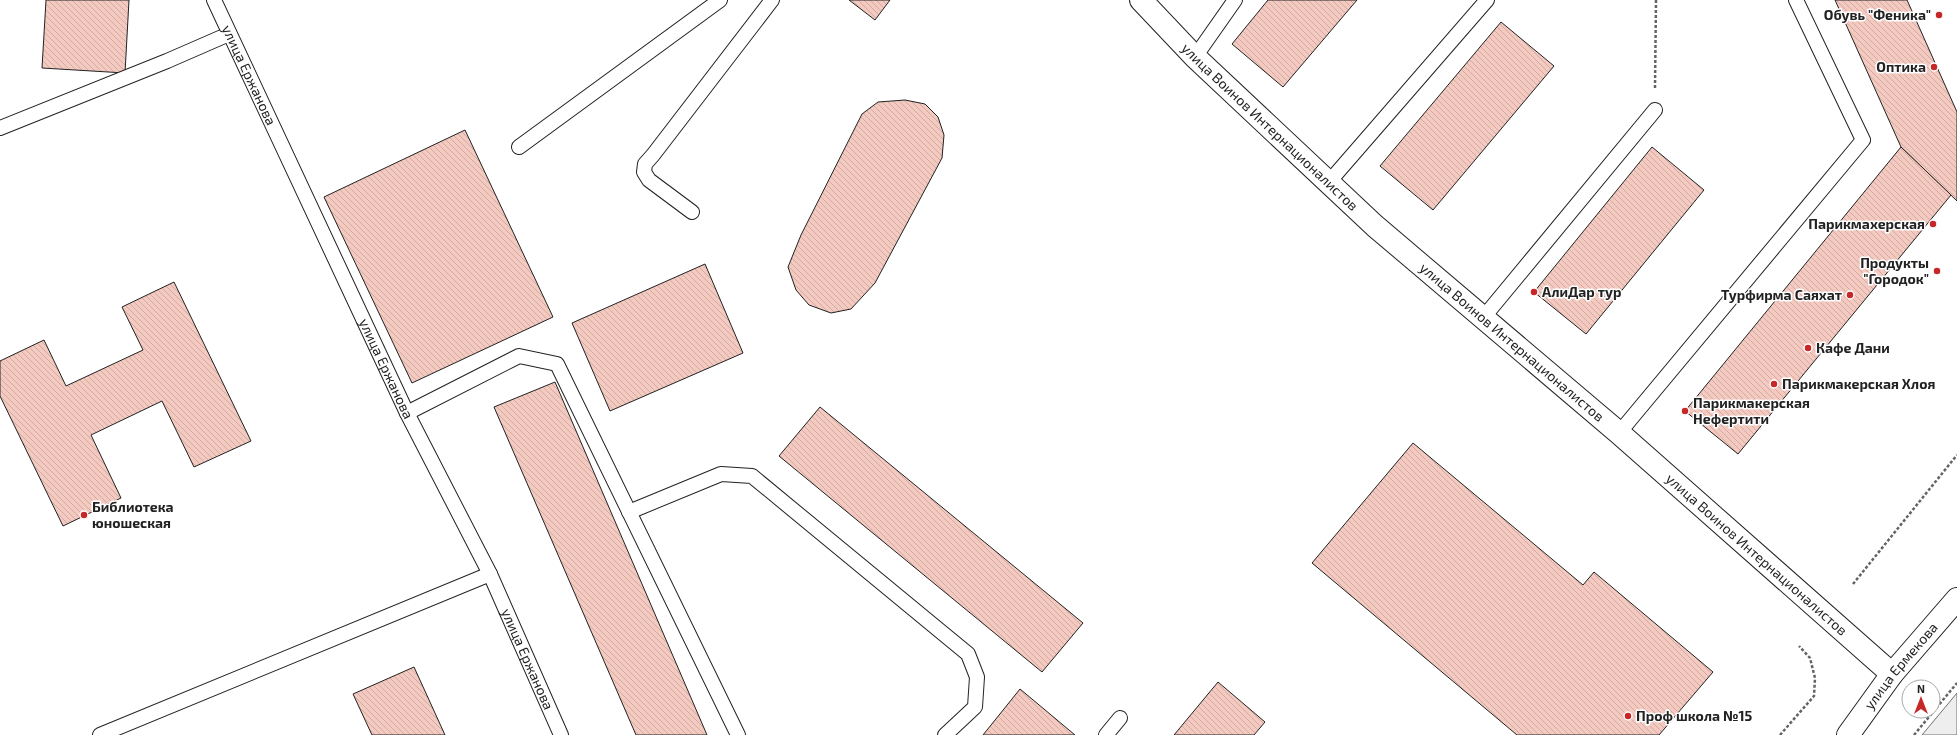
<svg xmlns="http://www.w3.org/2000/svg" width="1957" height="735" font-family="'Exo 2',sans-serif">
<style>
.green{fill:#eee;stroke:#6f6f6f}
.building{fill:url(#building-back-hatch);stroke:#222}
.lines{fill:none;stroke-linecap:round;stroke-linejoin:round}
.lane-casing{stroke:#222;stroke-width:16}
.secondary-casing{stroke:#222;stroke-width:24}
.path{stroke:#646464;stroke-width:2.5;stroke-dasharray:3 2;stroke-linecap:butt}
.lane{stroke:#fff;stroke-width:14}
.secondary{stroke:#fff;stroke-width:22}
.poi-dot{fill:#c62828;stroke:#fff;stroke-width:1.5}
.labels{text-anchor:middle;stroke-width:3;stroke-linejoin:round;paint-order:stroke}
.poi-label{font-size:14px;font-weight:bold;fill:#222;stroke:#fff;text-anchor:start}
.street-label{font-size:14px;fill:#222;stroke:#fff}
</style>
<defs>
<pattern id="building-back-hatch" width="6" height="6" patternUnits="userSpaceOnUse"><rect width="6" height="6" fill="#f3c9c0"/><path d="M-1 5l2 2M0 0l6 6M5-1l2 2" fill="none" stroke="#d0aca5"/></pattern>
</defs>
<rect width="100%" height="100%" fill="#fff"/>
<path class="green" d="M1957 693V735H1922Z"/>
<g class="building">
<path d="M46 0H129L125 73 42 68Z"/>
<path d="M849 0H890L875 20Z"/>
<path d="M1268 0H1357L1283 87 1232 44Z"/>
<path d="M1835 0H1907L1957 112V201L1901 147Z"/>
<path d="M1501 22 1554 66 1433 210 1380 166Z"/>
<path d="M905 100 925 104 938 117 944 135 942 158 875 283 851 309 831 313 809 305 796 290 788 267 801 235 862 114 878 102Z"/>
<path d="M465 130 553 317 412 383 324 197Z"/>
<path d="M1652 147 1704 190 1586 334 1534 292Z"/>
<path d="M1901 147 1951 195 1738 454 1685 411Z"/>
<path d="M705 264 743 353 610 411 572 323Z"/>
<path d="M174 282 251 441 194 467 162 401 91 435 121 498 63 526 0 396V361L44 340 66 386 143 350 122 307Z"/>
<path d="M555 382 707 735H636L494 407Z"/>
<path d="M820 407 1083 623 1042 672 779 456Z"/>
<path d="M1413 443 1583 585 1594 572 1713 672 1659 735H1517L1312 563Z"/>
<path d="M414 667 445 735H372L353 694Z"/>
<path d="M1218 682 1265 722 1254 735H1174Z"/>
<path d="M1020 689 1075 735H983Z"/>
</g>
<g class="lines">
<defs>
<g id="lane">
<path id="s1" d="M214 0 407 413 490 574 561 735"/>
<path d="M1195 57 1235 0"/>
<path d="M0 128 167 61 229 34"/>
<path d="M519 147 720 0"/>
<path d="M1329 182 1487 0"/>
<path d="M692 212 649 180 644 172 645 164 653 155 772 0"/>
<path d="M1483 318 1655 110"/>
<path d="M407 413 519 356 557 364 738 735"/>
<path d="M1619 433 1863 140 1796 0"/>
<path d="M629 512 721 474 752 476 968 654 977 677 975 707 945 735"/>
<path d="M100 735 490 574"/>
<path d="M1106 735 1120 718"/>
</g>
<g id="secondary">
<path id="s2" d="M1141 0 1195 57 1375 226 1619 433 1892 674"/>
<path id="s3" d="M1848 735 1892 674 1957 599"/>
</g>
</defs>
<use href="#lane" class="lane-casing"/>
<use href="#secondary" class="secondary-casing"/>
<g class="path">
<path d="M1655 88 1656 0"/>
<path d="M1853 584 1957 455"/>
<path d="M1780 735 1814 696 1815 678 1810 658 1799 646"/>
<path d="M1914 735 1957 683"/>
</g>
<use href="#lane" class="lane"/>
<use href="#secondary" class="secondary"/>
</g>
<g class="poi-dot">
<circle cx="1939" cy="15" r="4"/>
<circle cx="1934" cy="67" r="4"/>
<circle cx="1933" cy="224" r="4"/>
<circle cx="1937" cy="271" r="4"/>
<circle cx="1534" cy="292" r="4"/>
<circle cx="1850" cy="295" r="4"/>
<circle cx="1808" cy="348" r="4"/>
<circle cx="1774" cy="384" r="4"/>
<circle cx="1685" cy="411" r="4"/>
<circle cx="84" cy="515" r="4"/>
<circle cx="1628" cy="716" r="4"/>
</g>
<g class="labels">
<g class="poi-label">
<text x="1931" y="20" text-anchor="end">Обувь "Феника"</text>
<text x="1926" y="72" text-anchor="end">Оптика</text>
<text x="1925" y="229" text-anchor="end">Парикмахерская</text>
<text x="1929" y="268" text-anchor="end">Продукты<tspan x="1929" dy="16">"Городок"</tspan></text>
<text x="1542" y="297">АлиДар тур</text>
<text x="1842" y="300" text-anchor="end">Турфирма Саяхат</text>
<text x="1816" y="353">Кафе Дани</text>
<text x="1782" y="389">Парикмакерская Хлоя</text>
<text x="1693" y="408">Парикмакерская<tspan x="1693" dy="16">Нефертити</tspan></text>
<text x="92" y="512">Библиотека<tspan x="92" dy="16">юношеская</tspan></text>
<text x="1636" y="721">Проф школа №15</text>
</g>
<g class="street-label">
<text dy="5" stroke="none"><textPath href="#s1" startOffset="83">улица Ержанова</textPath></text>
<text dy="5" stroke="none"><textPath href="#s2" startOffset="181">улица Воинов Интернационалистов</textPath></text>
<text dy="5" stroke="none"><textPath href="#s2" startOffset="505">улица Воинов Интернационалистов</textPath></text>
<text dy="5" stroke="none"><textPath href="#s1" startOffset="407">улица Ержанова</textPath></text>
<text dy="5" stroke="none"><textPath href="#s2" startOffset="829">улица Воинов Интернационалистов</textPath></text>
<text dy="5" stroke="none"><textPath href="#s1" startOffset="730">улица Ержанова</textPath></text>
<text dy="5" stroke="none"><textPath href="#s3" startOffset="87">улица Ермекова</textPath></text>
</g>
</g>
<g transform="translate(1921 699)"><circle r="19" fill="#ffffff" stroke="#a7a7a7"/>
<path d="M0-3L7 15L0 10L-7 15Z" fill="#c62828"/>
<text y="-6" font-size="11" font-weight="bold" text-anchor="middle" fill="#222222">N</text>
</g>
</svg>
